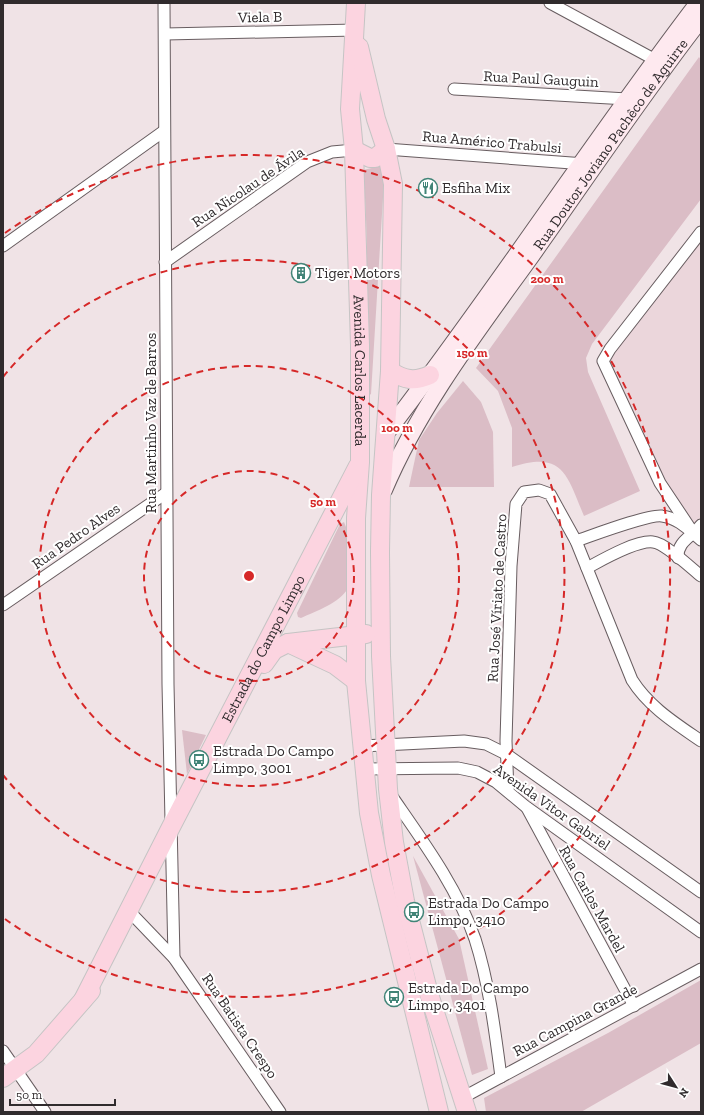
<svg xmlns="http://www.w3.org/2000/svg" width="704" height="1115" font-family="'Zilla Slab',serif">
<style>
.built{fill:#ebd6db}
.green{fill:#dbbdc6}
.lines{fill:none;stroke-linecap:round;stroke-linejoin:round}
.street-casing{stroke:#685d60;stroke-width:13}
.secondary-casing{stroke:#685d60;stroke-width:18}
.primary-casing{stroke:#c5c4c4;stroke-width:20}
.street{stroke:#fff;stroke-width:11}
.secondary{stroke:#fee9ef;stroke-width:16}
.primary{stroke:#fcd4e0;stroke-width:18}
.ring{fill:none;stroke:#d62828;stroke-width:2;stroke-dasharray:7 5}
.labels{text-anchor:middle;stroke-width:4;stroke-linejoin:round;paint-order:stroke}
.street-label{font-size:15px;fill:#302b2d;stroke:#fff}
.poi-label{font-size:15px;fill:#302b2d;stroke:#fff;text-anchor:start}
.centre{fill:#d62828;stroke:#fff;stroke-width:2}
.ring-label{font-size:12px;text-anchor:middle;font-weight:bold;fill:#d62828;stroke:#fff;stroke-width:4;stroke-linejoin:round;paint-order:stroke}
</style>
<rect width="100%" height="100%" fill="#f0e3e6"/>
<path class="built" d="M701 230V525L694 534 596 362Z"/>
<g class="green">
<path d="M699 57 701 60V199L592 344 586 358 588 372 640 491 584 516C567 476 564 450 512 467V428L498 391 476 368Z"/>
<path d="M385 165 371 394 364 399C366 323 370 246 363 170Z"/>
<path d="M463 381 481 402 493 432 494 487H409L419 440 437 413Z"/>
<path d="M344 522 346 527 348 588C340 603 316 611 301 618L298 617 297 613 340 524Z"/>
<path d="M182 730 206 735 187 774Z"/>
<path d="M413 856 459 939 488 1069 472 1075Z"/>
<path d="M701 980V1043L581 1112H486L484 1098 608 1033Z"/>
</g>
<g class="lines">
<defs>
<g id="street">
<path d="M164 3 168 684 174 958"/>
<path d="M550 3 661 63"/>
<path d="M165 34 356 30"/>
<path d="M454 89 627 99"/>
<path d="M386 149 585 164"/>
<path d="M3 246 164 131"/>
<path d="M165 262 307 162 332 152 354 150"/>
<path d="M694 534 660 483 603 361 610 349 701 232"/>
<path d="M576 541C591 536 649 514 662 516 678 518 689 530 701 540"/>
<path d="M678 558C677 541 692 537 701 525"/>
<path d="M587 568C602 560 636 540 653 542 665 543 691 568 701 576"/>
<path d="M3 605 166 493"/>
<path d="M362 746 464 741 486 744 506 754 701 892"/>
<path d="M365 769 458 768 477 772 496 782 525 806 701 932"/>
<path d="M508 791 506 741 511 566 516 504 524 492 539 490 550 494 576 541 632 680C649 707 675 723 701 741"/>
<path d="M391 795C422 840 457 887 475 939 489 983 495 1031 501 1077"/>
<path d="M527 808 634 1006"/>
<path d="M129 911 174 958 280 1112"/>
<path d="M3 1051 45 1112"/>
<path d="M462 1098 701 969"/>
</g>
<g id="secondary">
<path d="M387 432C495 292 591 143 698 3"/>
<path id="s1" d="M384 490C420 405 478 330 532 255 588 176 642 95 701 19"/>
</g>
<g id="primary">
<path id="s2" d="M356 3 350 109 354 150 360 345V462L356 518V681L369 813 381 875 439 1112"/>
<path d="M359 47 376 119 386 149 393 184 390 371 381 495 380 552 381 656 388 789 394 842 405 901 429 994 467 1112"/>
<path d="M354 150 370 158H375L386 149"/>
<path d="M390 371C405 380 414 382 430 375"/>
<path d="M288 643 335 665 356 681"/>
<path d="M264 664 274 650 288 643 366 634"/>
<path id="s3" d="M83 1000 171 827 358 466"/>
<path d="M3 1078 36 1054 91 991"/>
</g>
</defs>
<use href="#street" class="street-casing"/>
<use href="#secondary" class="secondary-casing"/>
<use href="#primary" class="primary-casing"/>
<use href="#street" class="street"/>
<use href="#secondary" class="secondary"/>
<use href="#primary" class="primary"/>
</g>
<g class="ring">
<circle cx="249" cy="576" r="105"/>
<circle cx="249" cy="576" r="210"/>
<path d="M3 377A316 316 0 1 1 3 775"/>
<path d="M5 233A421 421 0 1 1 5 919"/>
</g>
<defs>
<symbol id="restaurant-ring" viewBox="-11 -11 22 22"><circle r="9.5" fill="#fff" stroke="#418477" stroke-width="1.5"/><path d="M-5-6h1v4h1v-4h1v4h1v-4h1v5L-1.5 .5V6h-2V.5L-5-1ZM5-6V6H3V1.5H1.5Q1.5-4 5-6Z" fill="#418477"/></symbol>
<symbol id="building-ring" viewBox="-11 -11 22 22"><circle r="9.5" fill="#fff" stroke="#418477" stroke-width="1.5"/><path d="M-4-6H4V6H1V3H-1V6H-4ZM-2.5-4.3h1.7v1.8h-1.7ZM.8-4.3h1.7v1.8H.8ZM-2.5-1h1.7V.8h-1.7ZM.8-1h1.7V.8H.8Z" fill="#418477"/></symbol>
<symbol id="bus-ring" viewBox="-11 -11 22 22"><circle r="9.5" fill="#fff" stroke="#418477" stroke-width="1.5"/><path d="M-5-6H5V4H4V6H2V4H-2V6H-4V4H-5ZM-3.5-4V0h7V-4ZM-3.5 1.2v1.5H-2V1.2ZM2 1.2v1.5H3.5V1.2Z" fill="#418477"/></symbol>
</defs>
<g fill-rule="evenodd">
<use href="#restaurant-ring" x="417" y="177" width="22" height="22"/>
<use href="#building-ring" x="290" y="262" width="22" height="22"/>
<use href="#bus-ring" x="188" y="749" width="22" height="22"/>
<use href="#bus-ring" x="403" y="901" width="22" height="22"/>
<use href="#bus-ring" x="383" y="986" width="22" height="22"/>
</g>
<g class="labels">
<g class="street-label">
<text transform="translate(260 17) rotate(-1)" y="5">Viela B</text>
<text transform="translate(541 79) rotate(3)" y="5">Rua Paul Gauguin</text>
<text transform="translate(492 142) rotate(5)" y="5">Rua Américo Trabulsi</text>
<text dy="5" stroke="none"><textPath href="#s1" startOffset="414">Rua Doutor Joviano Pachêco de Aguirre</textPath></text>
<text transform="translate(248 187) rotate(-34)" y="5">Rua Nicolau de Ávila</text>
<text dy="5" stroke="none"><textPath href="#s2" startOffset="368">Avenida Carlos Lacerda</textPath></text>
<text transform="translate(151 423) rotate(-90)" y="5">Rua Martinho Vaz de Barros</text>
<text transform="translate(76 536) rotate(-35)" y="5">Rua Pedro Alves</text>
<text transform="translate(497 598) rotate(-87)" y="5">Rua José Víriato de Castro</text>
<text dy="5" stroke="none"><textPath href="#s3" startOffset="395">Estrada do Campo Limpo</textPath></text>
<text transform="translate(552 807) rotate(35)" y="5">Avenida Vitor Gabriel</text>
<text transform="translate(592 899) rotate(61)" y="5">Rua Carlos Mardel</text>
<text transform="translate(575 1020) rotate(-28)" y="5">Rua Campina Grande</text>
<text transform="translate(240 1026) rotate(56)" y="5">Rua Batista Crespo</text>
</g>
<g class="poi-label">
<text x="442" y="193">Esfiha Mix</text>
<text x="315" y="278">Tiger Motors</text>
<text x="213" y="756">Estrada Do Campo<tspan x="213" dy="17">Limpo, 3001</tspan></text>
<text x="428" y="908">Estrada Do Campo<tspan x="428" dy="17">Limpo, 3410</tspan></text>
<text x="408" y="993">Estrada Do Campo<tspan x="408" dy="17">Limpo, 3401</tspan></text>
</g>
</g>
<circle cx="249" cy="576" r="6" class="centre"/>
<g class="ring-label">
<text x="547" y="283">200 m</text>
<text x="472" y="357">150 m</text>
<text x="397" y="432">100 m</text>
<text x="323" y="506">50 m</text>
</g>
<rect width="704" height="1115" fill="none" stroke="#302b2d" stroke-width="8"/>
<g transform="translate(676 1087) rotate(126)" stroke="#ffffff" stroke-width="3" paint-order="stroke">
<path d="M0-3L7 15L0 10L-7 15Z" fill="#302b2d"/>
<text y="-6" font-size="11" font-weight="bold" text-anchor="middle" fill="#302b2d">N</text>
</g>
<path d="M10 1099v6h105v-6" fill="none" stroke="#302b2d" stroke-width="2"/>
<text x="16" y="1099" font-size="12" fill="#302b2d" stroke="#ffffff" stroke-width="3" paint-order="stroke">50 m</text>
</svg>
